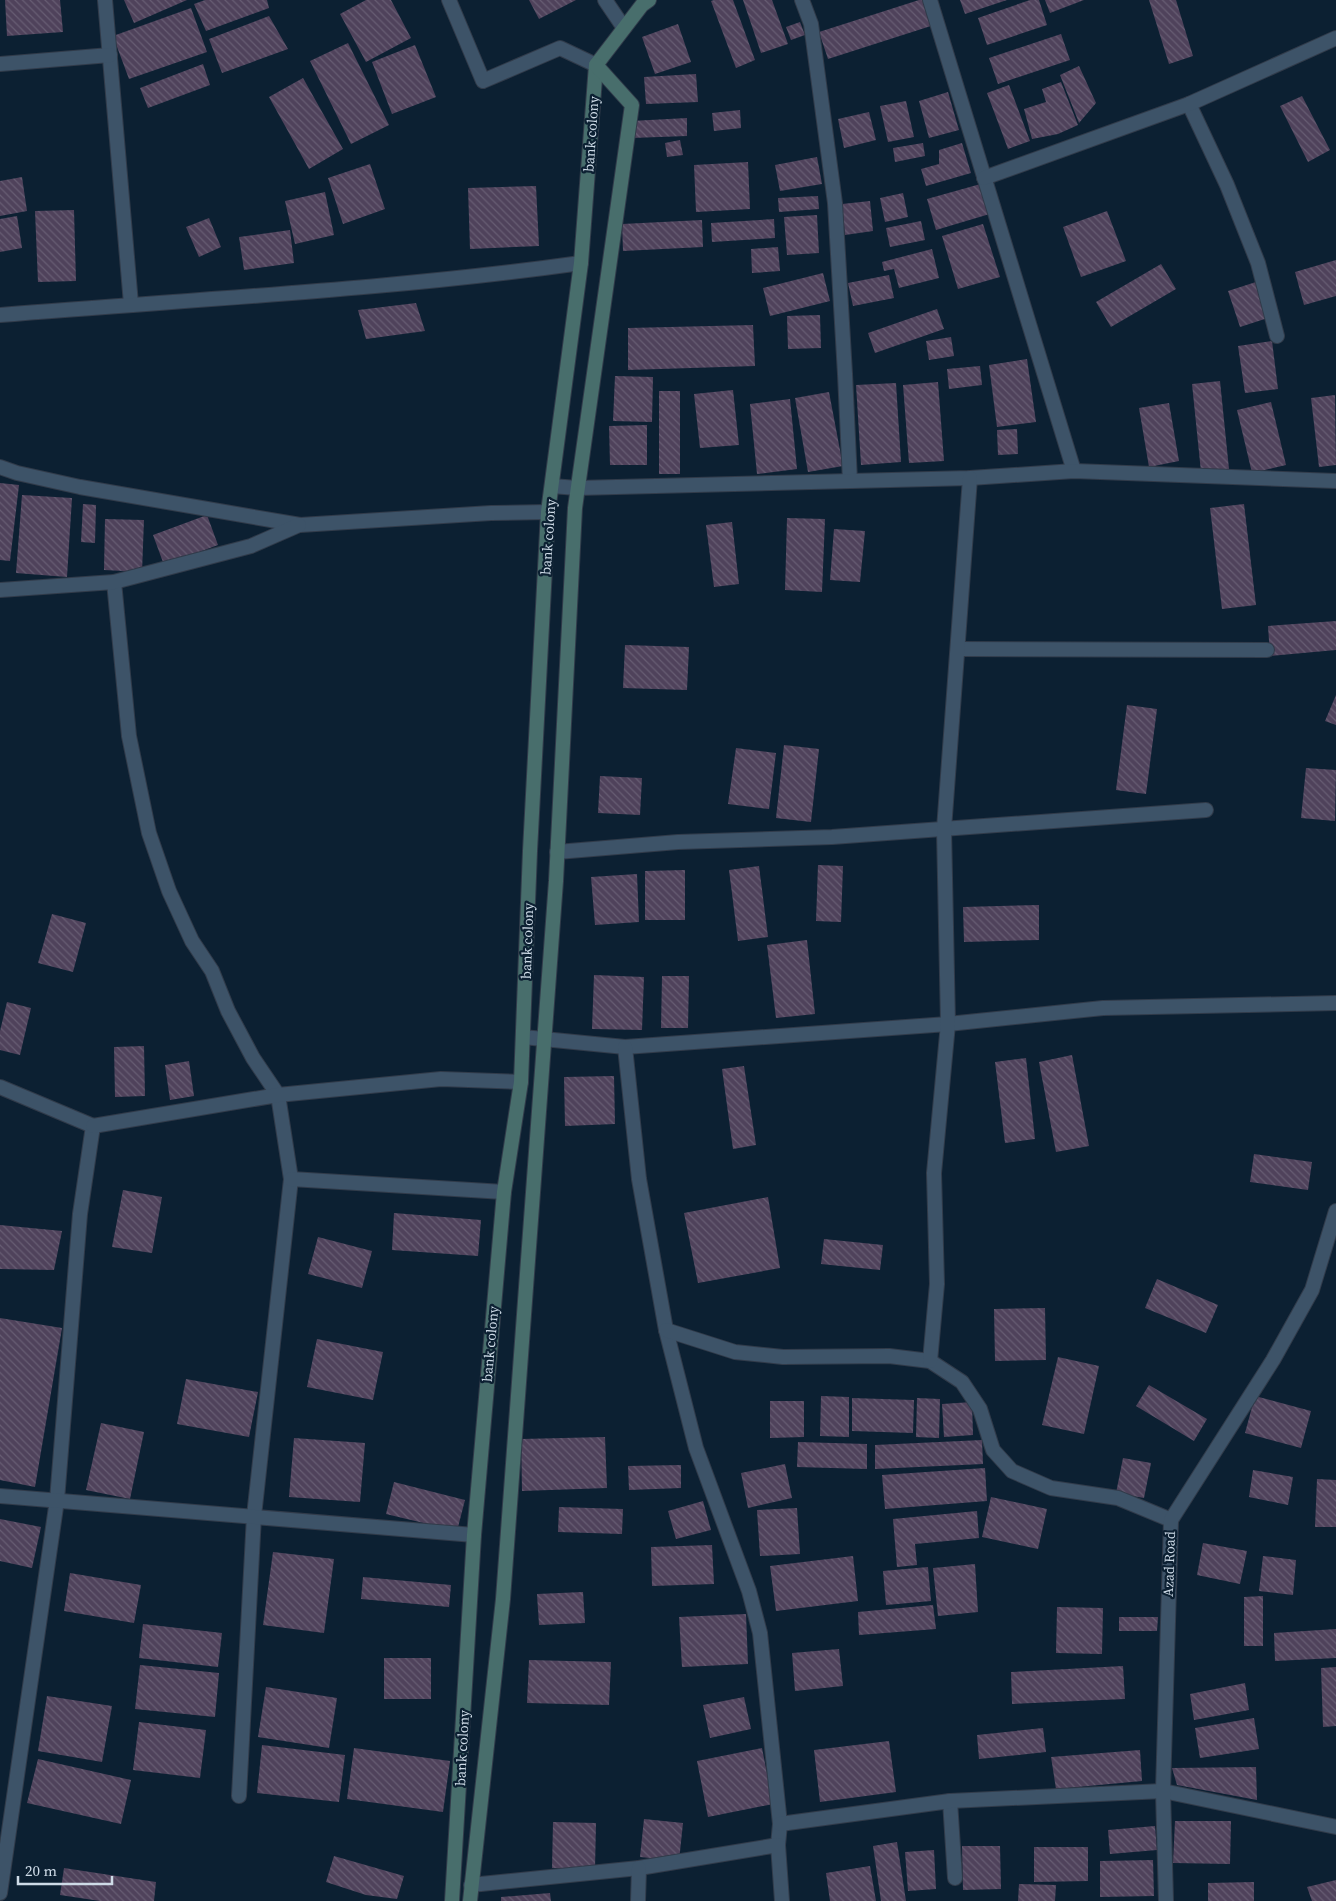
<svg xmlns="http://www.w3.org/2000/svg" width="1336" height="1901" font-family="'Source Serif 4',serif">
<style>
.building{fill:url(#building-back-hatch)}
.lines{fill:none;stroke-linecap:round;stroke-linejoin:round}
.service-casing{stroke:#313b4a;stroke-width:16}
.minor-casing{stroke:#313b4a;stroke-width:16}
.secondary-casing{stroke:#313b4a;stroke-width:16}
.service{stroke:#3d5368;stroke-width:14}
.minor{stroke:#3d5368;stroke-width:14}
.secondary{stroke:#486e6c;stroke-width:14}
.labels{text-anchor:middle;stroke-width:4.5;stroke-linejoin:round;paint-order:stroke}
.street-label{font-size:14px;fill:#cedbe7;stroke:#0c2032}
</style>
<defs>
<pattern id="building-back-hatch" width="6" height="6" patternUnits="userSpaceOnUse" patternTransform="scale(1.25)"><rect width="6" height="6" fill="#4f425b"/><path d="M-1 5l2 2M0 0l6 6M5-1l2 2" fill="none" stroke="#675d73"/></pattern>
</defs>
<rect width="100%" height="100%" fill="#0c2032"/>
<g class="building">
<path d="M5 0H60L63 32 7 36Z"/>
<path d="M124 0H187L134 23Z"/>
<path d="M205 0H267L269 8 206 31 194 4Z"/>
<path d="M366 0H391L411 38 366 62 340 14Z"/>
<path d="M529 0H576L539 19Z"/>
<path d="M714 0H733L755 60 736 68 711 1Z"/>
<path d="M743 0H772L788 44 761 53Z"/>
<path d="M919 0H926L934 25 828 59 819 32Z"/>
<path d="M960 0H1007L965 14Z"/>
<path d="M1030 0H1039L1047 25 987 45 978 18Z"/>
<path d="M1045 0H1084L1050 13Z"/>
<path d="M1149 0H1176L1193 56 1169 64Z"/>
<path d="M191 8 207 52 129 79 113 36Z"/>
<path d="M269 16 288 49 222 73 209 39Z"/>
<path d="M800 22 805 35 791 40 786 27Z"/>
<path d="M678 24 691 62 655 74 642 37Z"/>
<path d="M1061 34 1070 60 998 84 989 58Z"/>
<path d="M348 43 389 125 351 144 310 61Z"/>
<path d="M415 45 436 97 392 114 372 62Z"/>
<path d="M203 64 210 85 148 108 140 88Z"/>
<path d="M1079 66 1096 103 1079 123 1060 75Z"/>
<path d="M696 74 698 102 646 104 644 77Z"/>
<path d="M303 78 343 149 309 169 269 97Z"/>
<path d="M1061 82 1078 125 1058 134 1032 139 1024 109 1046 102 1042 89Z"/>
<path d="M1009 85 1030 141 1008 149 987 93Z"/>
<path d="M948 92 959 130 929 138 919 101Z"/>
<path d="M1302 96 1330 150 1308 162 1280 106Z"/>
<path d="M906 101 914 137 888 142 880 106Z"/>
<path d="M740 110 741 128 714 131 712 113Z"/>
<path d="M869 112 876 140 844 148 838 119Z"/>
<path d="M687 118V136L632 138 631 121Z"/>
<path d="M680 140 683 155 667 157 665 143Z"/>
<path d="M923 143 925 156 895 162 893 148Z"/>
<path d="M962 143 971 173 926 186 921 169 939 164V150Z"/>
<path d="M817 157 822 184 780 191 775 165Z"/>
<path d="M748 162 750 209 696 212 694 165Z"/>
<path d="M370 164 385 209 343 224 328 178Z"/>
<path d="M22 177 27 211 0 216V181Z"/>
<path d="M984 183 993 213 936 230 927 199Z"/>
<path d="M536 186 539 246 470 249 468 188Z"/>
<path d="M325 192 334 235 295 244 285 201Z"/>
<path d="M903 193 908 217 885 222 880 198Z"/>
<path d="M818 196 819 209 779 212 778 198Z"/>
<path d="M870 201 873 231 845 235 842 204Z"/>
<path d="M74 210 76 281 38 282 35 211Z"/>
<path d="M1107 211 1126 261 1081 277 1063 227Z"/>
<path d="M817 215 819 253 787 255 784 217Z"/>
<path d="M17 216 22 248 0 252V219Z"/>
<path d="M209 218 221 247 199 257 186 227Z"/>
<path d="M774 219 775 238 712 242 711 223Z"/>
<path d="M702 220 703 247 623 251 622 224Z"/>
<path d="M921 221 925 240 890 247 886 228Z"/>
<path d="M983 224 1000 277 958 289 942 236Z"/>
<path d="M290 230 294 263 244 270 239 237Z"/>
<path d="M778 247 780 271 752 273 751 249Z"/>
<path d="M932 249 939 278 899 288 894 269 884 271 882 262Z"/>
<path d="M1336 260V296L1304 305 1295 272Z"/>
<path d="M1161 264 1176 289 1111 327 1096 302Z"/>
<path d="M823 273 830 301 770 316 763 288Z"/>
<path d="M889 275 894 298 853 306 848 283Z"/>
<path d="M1259 281 1271 317 1240 327 1228 291Z"/>
<path d="M416 303 425 331 366 339 358 310Z"/>
<path d="M937 309 944 329 875 353 868 333Z"/>
<path d="M820 315 821 348 788 349 787 316Z"/>
<path d="M753 325 755 366 628 370V328Z"/>
<path d="M951 337 954 356 929 360 926 341Z"/>
<path d="M1272 341 1278 389 1245 393 1238 346Z"/>
<path d="M1027 359 1036 422 997 427 989 365Z"/>
<path d="M980 366 982 385 949 389 947 369Z"/>
<path d="M615 376 653 377 652 422 613 421Z"/>
<path d="M1220 381 1229 469 1201 472 1192 384Z"/>
<path d="M938 382 944 461 909 463 903 385Z"/>
<path d="M896 383 901 462 861 465 856 385Z"/>
<path d="M733 390 739 445 700 448 694 394Z"/>
<rect x="659" y="391" width="21" height="83"/>
<path d="M829 392 843 466 808 472 795 398Z"/>
<path d="M1335 395 1336 465 1319 467 1311 398Z"/>
<path d="M790 399 797 469 757 474 750 404Z"/>
<path d="M1271 402 1286 465 1252 473 1237 410Z"/>
<path d="M1169 403 1179 461 1149 467 1139 408Z"/>
<path d="M647 425V465H610L609 426Z"/>
<path d="M1017 429 1018 454 998 455 997 430Z"/>
<path d="M0 483 19 485 10 561 0 560Z"/>
<path d="M22 495 72 498 67 577 16 573Z"/>
<path d="M83 504 96 505 95 543 81 542Z"/>
<path d="M1244 504 1256 605 1222 609 1210 508Z"/>
<path d="M207 515 218 545 164 565 153 535Z"/>
<path d="M787 518 825 519 822 592 785 590Z"/>
<path d="M105 519 144 520 142 572 104 570Z"/>
<path d="M732 522 739 584 714 587 706 525Z"/>
<path d="M834 529 865 531 860 582 830 580Z"/>
<path d="M1336 621V650L1270 656 1268 626Z"/>
<path d="M625 645 689 647 687 690 623 688Z"/>
<path d="M1336 695V725L1325 721Z"/>
<path d="M1127 705 1157 709 1146 794 1116 790Z"/>
<path d="M784 745 819 749 811 822 776 818Z"/>
<path d="M736 748 776 753 769 809 728 804Z"/>
<path d="M1306 768 1336 770 1335 821 1301 818Z"/>
<path d="M600 776 642 778 640 815 598 813Z"/>
<path d="M818 865 843 866 841 922 816 921Z"/>
<path d="M759 866 768 937 738 941 729 870Z"/>
<path d="M685 870V920H645V871Z"/>
<path d="M637 874 639 922 595 925 591 877Z"/>
<path d="M1039 905V940L964 942 963 907Z"/>
<path d="M52 914 86 923 73 972 38 963Z"/>
<path d="M807 940 815 1014 776 1018 767 945Z"/>
<path d="M594 975 644 977 642 1030 592 1029Z"/>
<path d="M662 976H689L688 1028H661Z"/>
<path d="M7 1002 31 1008 20 1055 0 1050V1031Z"/>
<path d="M144 1046 145 1096 115 1097 114 1047Z"/>
<path d="M1072 1055 1089 1146 1056 1152 1039 1062Z"/>
<path d="M1026 1058 1035 1139 1005 1143 995 1062Z"/>
<path d="M189 1061 194 1096 170 1100 165 1065Z"/>
<path d="M744 1066 756 1145 733 1149 722 1069Z"/>
<path d="M614 1076 615 1124 565 1126 564 1077Z"/>
<path d="M1254 1154 1312 1162 1308 1190 1250 1182Z"/>
<path d="M123 1190 162 1197 152 1253 112 1247Z"/>
<path d="M768 1197 780 1268 698 1283 684 1213Z"/>
<path d="M394 1213 481 1220 478 1256 392 1250Z"/>
<path d="M0 1225 62 1231 54 1270 0 1269Z"/>
<path d="M318 1237 372 1251 362 1288 308 1274Z"/>
<path d="M824 1239 883 1245 880 1270 821 1264Z"/>
<path d="M1157 1279 1218 1305 1206 1333 1145 1308Z"/>
<path d="M1045 1308 1046 1360 995 1361 994 1309Z"/>
<path d="M0 1318 62 1328 35 1487 0 1480Z"/>
<path d="M317 1339 383 1352 373 1400 307 1387Z"/>
<path d="M1058 1357 1099 1366 1084 1434 1042 1425Z"/>
<path d="M186 1379 258 1392 249 1437 177 1424Z"/>
<path d="M1149 1385 1207 1419 1194 1441 1136 1406Z"/>
<path d="M821 1396 849 1397V1437L820 1436Z"/>
<path d="M1255 1396 1311 1411 1301 1448 1245 1433Z"/>
<path d="M852 1398 914 1400 913 1433 852 1431Z"/>
<path d="M917 1398 940 1399 939 1438 916 1437Z"/>
<path d="M770 1401H804V1437L770 1438Z"/>
<path d="M972 1402 973 1435 944 1437 942 1404Z"/>
<path d="M101 1423 144 1432 130 1499 86 1490Z"/>
<path d="M605 1437 607 1488 522 1491 521 1439Z"/>
<path d="M294 1438 365 1443 360 1502 289 1497Z"/>
<path d="M982 1440 983 1464 875 1469V1445Z"/>
<path d="M798 1442 867 1444V1469L797 1467Z"/>
<path d="M1123 1458 1151 1463 1144 1498 1116 1493Z"/>
<path d="M785 1464 792 1498 748 1508 741 1473Z"/>
<path d="M681 1465V1488L629 1490 628 1466Z"/>
<path d="M985 1468 987 1501 885 1509 882 1475Z"/>
<path d="M1253 1470 1293 1477 1288 1505 1249 1497Z"/>
<path d="M1317 1479 1336 1480V1527H1315Z"/>
<path d="M394 1482 465 1500 457 1531 386 1514Z"/>
<path d="M991 1497 1047 1509 1038 1549 982 1537Z"/>
<path d="M703 1501 711 1530 676 1539 668 1511Z"/>
<path d="M559 1507 623 1509 622 1534 558 1532Z"/>
<path d="M797 1508 800 1554 760 1556 757 1510Z"/>
<path d="M977 1511 979 1538 915 1544 917 1565 897 1567 893 1519Z"/>
<path d="M0 1519 41 1527 32 1568 0 1561Z"/>
<path d="M1203 1543 1247 1551 1240 1584 1197 1575Z"/>
<path d="M712 1545 714 1584 652 1586 651 1547Z"/>
<path d="M273 1552 334 1559 324 1633 263 1625Z"/>
<path d="M853 1556 858 1601 776 1611 770 1566Z"/>
<path d="M1263 1556 1296 1560 1293 1595 1259 1591Z"/>
<path d="M975 1564 978 1612 938 1616 933 1568Z"/>
<path d="M928 1567 931 1601 886 1605 883 1571Z"/>
<path d="M70 1573 141 1585 134 1623 64 1611Z"/>
<path d="M363 1577 451 1585 449 1607 361 1599Z"/>
<path d="M583 1592 585 1623 539 1625 537 1594Z"/>
<path d="M1263 1596V1646H1244V1597Z"/>
<path d="M933 1605 936 1629 859 1635 858 1612Z"/>
<path d="M1057 1607 1103 1608 1102 1654 1056 1653Z"/>
<path d="M746 1614 748 1664 682 1667 679 1617Z"/>
<path d="M1119 1617H1158L1157 1631H1119Z"/>
<path d="M143 1624 222 1633 218 1667 139 1658Z"/>
<path d="M1336 1629V1658L1275 1661 1274 1633Z"/>
<path d="M839 1649 843 1686 795 1691 792 1653Z"/>
<rect x="384" y="1658" width="47" height="41"/>
<path d="M529 1660 611 1662 609 1705 527 1703Z"/>
<path d="M140 1665 219 1673 215 1717 135 1709Z"/>
<path d="M1123 1666 1125 1699 1012 1704 1011 1672Z"/>
<path d="M1336 1667V1726L1323 1727 1321 1668Z"/>
<path d="M1245 1683 1249 1710 1194 1720 1190 1694Z"/>
<path d="M266 1687 337 1698 329 1748 258 1737Z"/>
<path d="M47 1696 112 1706 102 1762 38 1751Z"/>
<path d="M744 1697 751 1729 710 1738 703 1705Z"/>
<path d="M1254 1718 1259 1749 1200 1758 1195 1728Z"/>
<path d="M139 1722 206 1730 200 1778 133 1770Z"/>
<path d="M1043 1728 1046 1752 979 1759 977 1735Z"/>
<path d="M889 1741 896 1792 820 1802 814 1750Z"/>
<path d="M262 1745 345 1755 339 1802 257 1793Z"/>
<path d="M354 1748 450 1761 443 1812 347 1799Z"/>
<path d="M762 1748 773 1804 708 1817 697 1761Z"/>
<path d="M1140 1750 1142 1781 1056 1789 1051 1757Z"/>
<path d="M38 1759 131 1780 121 1824 27 1803Z"/>
<path d="M1256 1767 1257 1800 1177 1785 1172 1768Z"/>
<path d="M644 1819 683 1823 679 1861 640 1857Z"/>
<path d="M1175 1821H1231L1230 1864 1173 1863Z"/>
<path d="M553 1822 596 1823 595 1869 552 1868Z"/>
<path d="M1155 1826 1157 1850 1110 1854 1108 1830Z"/>
<path d="M897 1842 906 1901H881L873 1846Z"/>
<path d="M962 1846H1000L1001 1889 963 1890Z"/>
<path d="M1034 1847H1088V1881L1034 1882Z"/>
<path d="M934 1850 936 1889 908 1891 905 1852Z"/>
<path d="M334 1856 404 1876 397 1899 366 1895 326 1882Z"/>
<path d="M1153 1860 1154 1896 1100 1897V1861Z"/>
<path d="M870 1866 876 1901H830L826 1873Z"/>
<path d="M64 1868 156 1882 154 1901H100L60 1895Z"/>
<path d="M1336 1880V1901H1312L1307 1887Z"/>
<path d="M1254 1882V1901H1208V1883Z"/>
<path d="M1019 1884 1056 1885 1055 1901H1018Z"/>
<path d="M550 1893 551 1901H501V1897Z"/>
</g>
<g class="lines">
<defs>
<path id="service" d="M605 0 624 28"/>
<g id="minor">
<path d="M105 0 131 304"/>
<path d="M449 0 483 81 560 48 596 65"/>
<path d="M802 0 811 24 835 203 845 374 850 481"/>
<path d="M930 0 1074 471"/>
<path d="M0 64 110 55"/>
<path d="M1189 104 1227 185 1258 263 1277 336"/>
<path d="M984 178 1189 104 1336 38"/>
<path d="M0 315C194 299 388 290 581 263"/>
<path d="M0 467 17 473 80 487 300 525 491 513 548 512"/>
<path d="M552 486 577 488 970 478 1074 471 1336 481"/>
<path d="M114 582 129 736 149 833 169 891 192 941 212 971 228 1011 253 1058 278 1095 291 1179 254 1516 239 1796"/>
<path d="M0 590 114 582 251 546 299 525"/>
<path d="M958 649 1267 650"/>
<path d="M557 852 678 842 832 837 1206 810"/>
<path d="M523 1037 625 1047 948 1024 1103 1008 1336 1003"/>
<path d="M625 1047 639 1179 666 1330 696 1448 749 1591 760 1633 780 1824 778 1845"/>
<path d="M0 1087 93 1126 80 1214 57 1500 0 1893"/>
<path d="M93 1126 278 1095 441 1079 521 1082"/>
<path d="M291 1179 504 1192"/>
<path d="M666 1330 735 1352 783 1357 889 1356 930 1361 962 1382 980 1409 993 1450 1012 1471 1051 1488 1118 1498 1171 1520"/>
<path d="M930 1361 937 1284 934 1173 948 1024 944 829 970 478"/>
<path d="M0 1496 474 1535"/>
<path d="M950 1801 955 1878"/>
<path d="M780 1824 950 1801 1163 1791 1336 1827"/>
<path d="M471 1885 639 1868 778 1845 782 1901"/>
<path d="M638 1901 639 1868"/>
<path d="M1166 1901 1163 1791 1171 1520 1273 1360 1312 1290 1336 1211"/>
</g>
<g id="secondary">
<path d="M452 1901 474 1535 504 1192 521 1082 530 851 548 512 581 263 596 65 642 5 649 0"/>
<path d="M470 1901 503 1599 556 881 575 508 632 105 596 65"/>
</g>
</defs>
<use href="#service" class="service-casing"/>
<use href="#minor" class="minor-casing"/>
<use href="#secondary" class="secondary-casing"/>
<use href="#service" class="service"/>
<use href="#minor" class="minor"/>
<use href="#secondary" class="secondary"/>
</g>
<g class="labels">
<g class="street-label">
<text transform="translate(591 134) rotate(-86)" y="5">bank colony</text>
<text transform="translate(548 537) rotate(-86)" y="5">bank colony</text>
<text transform="translate(527 941) rotate(-88)" y="5">bank colony</text>
<text transform="translate(490 1344) rotate(-85)" y="5">bank colony</text>
<text transform="translate(1169 1564) rotate(-88)" y="5">Azad Road</text>
<text transform="translate(462 1748) rotate(-87)" y="5">bank colony</text>
</g>
</g>
<path d="M18 1876v8h94v-8" fill="none" stroke="#cedbe7" stroke-width="2.5"/>
<text x="25" y="1876" font-size="15" fill="#cedbe7" stroke="#0c2032" stroke-width="4" paint-order="stroke">20 m</text>
</svg>
